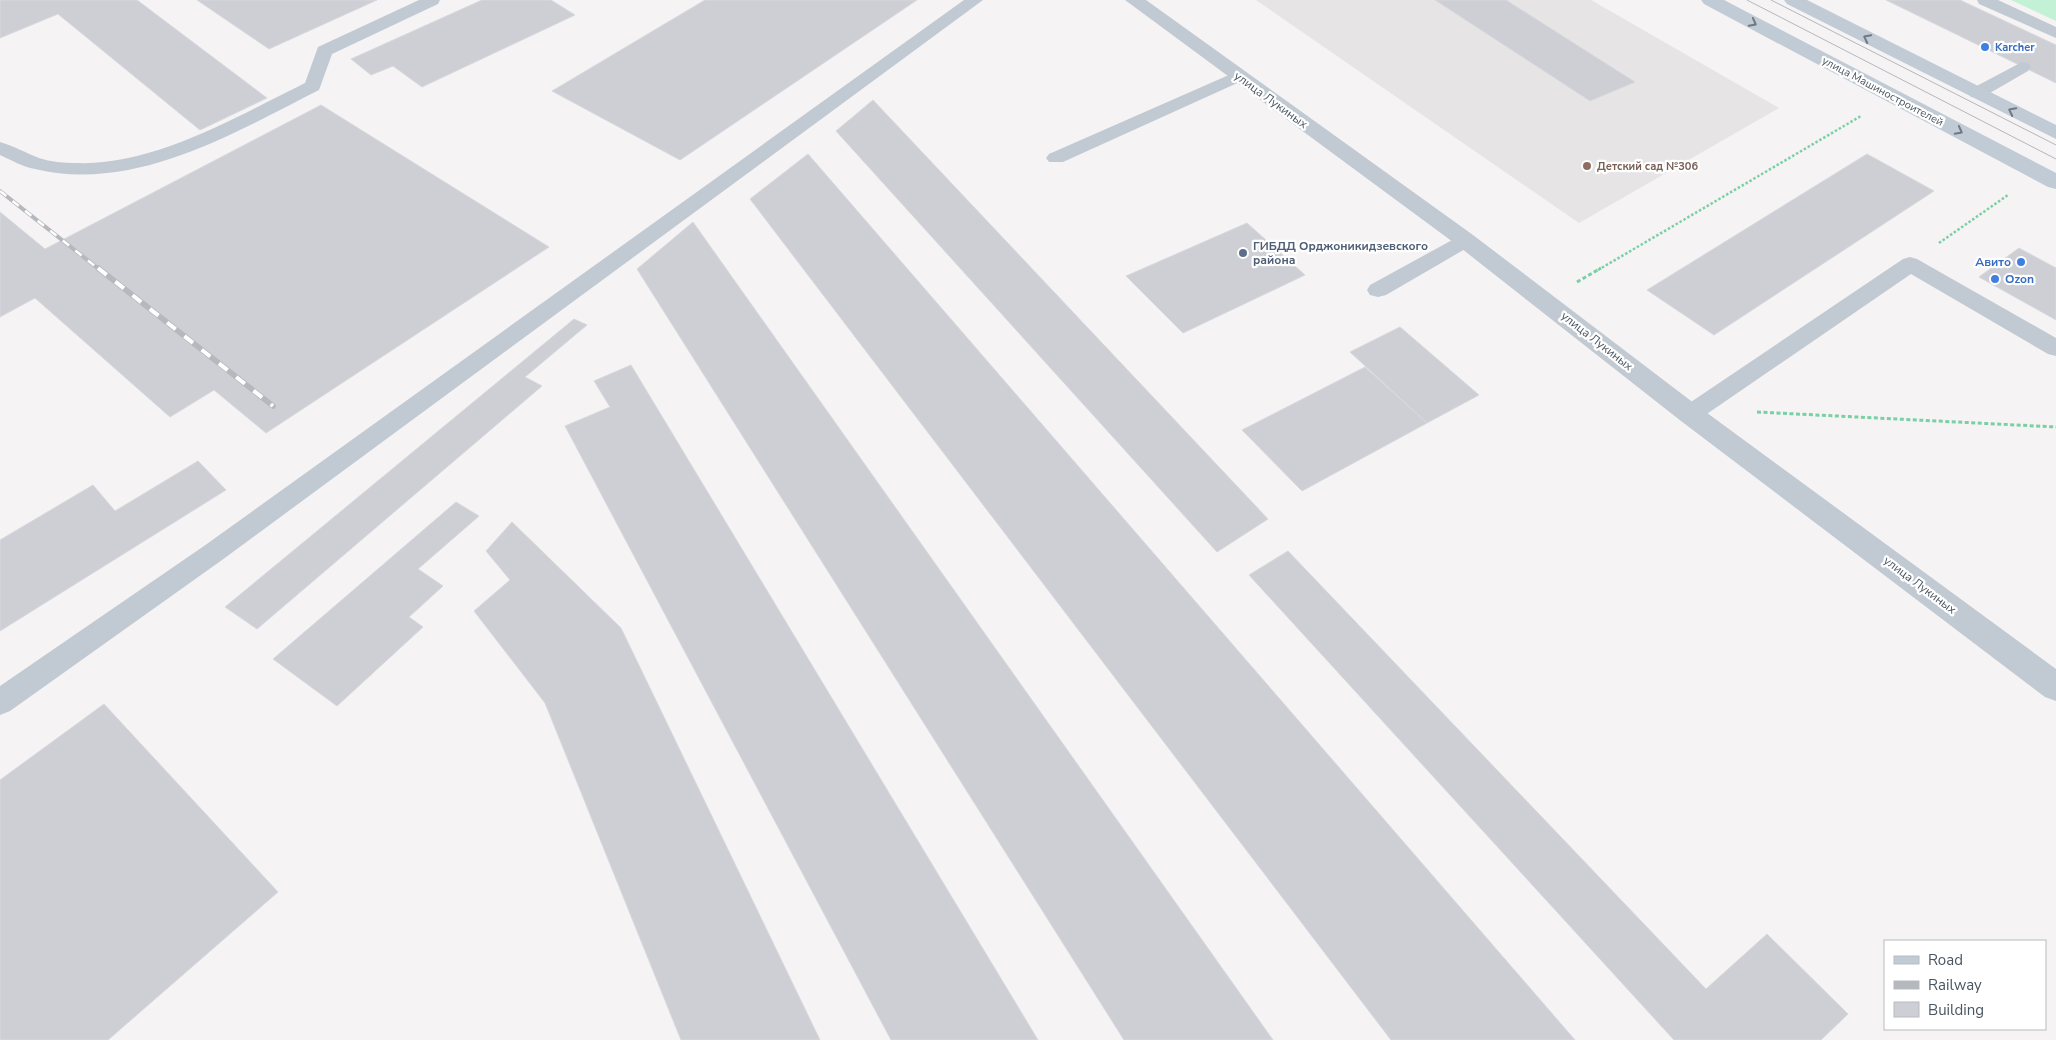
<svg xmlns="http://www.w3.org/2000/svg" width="2056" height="1040" font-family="'Nunito Sans',sans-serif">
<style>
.education{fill:#e6e4e5}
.green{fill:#c3f1d5}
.building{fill:#cdcfd5;stroke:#d7d9de}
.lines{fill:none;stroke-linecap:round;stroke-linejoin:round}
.path-far1{stroke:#7ad0a6;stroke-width:2.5;stroke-dasharray:2.5 2;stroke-linecap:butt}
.path{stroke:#7ad0a6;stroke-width:3;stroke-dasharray:4 2.5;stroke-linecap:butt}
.lane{fill:#c1cad2;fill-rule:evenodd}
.street{fill:#c1cad2;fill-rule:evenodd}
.secondary{fill:#c1cbd6;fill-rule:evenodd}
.tram{stroke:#b5b8bd;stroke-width:1}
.rail-far1-casing{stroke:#b5b8bd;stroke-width:4}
.rail-casing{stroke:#b5b8bd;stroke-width:5.5}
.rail-far1{stroke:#fff;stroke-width:2.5;stroke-dasharray:8;stroke-linecap:butt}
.rail{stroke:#fff;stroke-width:4;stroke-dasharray:11;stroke-linecap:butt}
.oneway{stroke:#6e7984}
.shop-dot{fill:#3f7fe0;stroke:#fff;stroke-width:2}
.education-dot{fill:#8d6e63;stroke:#fff;stroke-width:2}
.service-dot{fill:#5c6f8a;stroke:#fff;stroke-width:2}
.labels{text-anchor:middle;stroke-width:4.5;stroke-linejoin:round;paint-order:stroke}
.far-shop-label{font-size:11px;font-weight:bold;fill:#366cbe;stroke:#fff;text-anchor:start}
.far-street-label{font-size:11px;fill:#4a5661;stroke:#fff}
.far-education-label{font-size:11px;font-weight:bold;fill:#785e54;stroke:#fff;text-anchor:start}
.street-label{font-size:12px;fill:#4a5661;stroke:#fff}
.service-label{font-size:12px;font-weight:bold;fill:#4e5e75;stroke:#fff;text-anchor:start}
.shop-label{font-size:12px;font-weight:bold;fill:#366cbe;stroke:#fff;text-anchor:end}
</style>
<rect width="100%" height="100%" fill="#f5f3f3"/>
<path class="education" d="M1256 0H1591L1779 108 1579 223Z"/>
<path class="green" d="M2011 0H2056V21Z"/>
<g class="building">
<path d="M0 0H137L267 98 200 130 58 14 0 38Z"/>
<path d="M197 0H377L269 49Z"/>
<path d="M482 0H551L575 15 422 87 393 66 371 75 351 59Z"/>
<path d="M705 0H917L680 160 552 91Z"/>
<path d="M1435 0H1506L1635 82 1590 101Z"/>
<path d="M1886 0H1960L2056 45V83Z"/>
<path d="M873 100 1268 519 1217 552 836 131Z"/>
<path d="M321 105 549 247 266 433 214 390 170 417 35 298 0 317V212L45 249Z"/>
<path d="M808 154 1575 1040H1391L750 199Z"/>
<path d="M1867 154 1934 191 1714 335 1647 290Z"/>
<path d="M693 222 1273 1040H1124L637 269Z"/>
<path d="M1247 223 1305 275 1183 333 1126 276Z"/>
<path d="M2019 248 2056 268V320L1979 277Z"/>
<path d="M574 319 587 325 525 377 542 386 257 629 225 607Z"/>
<path d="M1400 327 1479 395 1427 423 1350 352Z"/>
<path d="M631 365 1038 1040H891L565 426 610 407 594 381Z"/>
<path d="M1365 367 1427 423 1302 491 1242 430Z"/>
<path d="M198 461 226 490 0 631V540L93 485 115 511Z"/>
<path d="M456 502 479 516 418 569 443 586 409 617 423 627 337 706 273 659Z"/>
<path d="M512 522 621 628 820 1040H681L545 703 474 611 510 580 486 551Z"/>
<path d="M1288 551 1706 989 1767 934 1848 1014 1821 1040H1674L1249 575Z"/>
<path d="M104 704 278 892 108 1040H0V780Z"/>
</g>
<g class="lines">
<g class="path-far1">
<path d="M1939 243 2008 195"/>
<path d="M1598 270 1861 116"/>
</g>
<g class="path">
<path d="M1577 282 1601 268"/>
<path d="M1757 412 2056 427"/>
</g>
<g class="lane">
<path d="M419 0H440L438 4 332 54 319 90C234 133 135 193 35 169 23 167 11 160 0 155V142C14 146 26 153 39 158 50 162 65 163 77 163 154 166 238 116 305 83L318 47Z"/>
<path d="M964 0H983L222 560 10 711 0 715V686L204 546Z"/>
<path d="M1977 0H1998L2056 27V38L1979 4Z"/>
<path d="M2022 62 2028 63 2031 67 2028 71 1983 97H1971L1968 93 1971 89Z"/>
<path d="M1238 71 1244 72 1247 76 1244 80 1063 162H1049L1046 158 1049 154Z"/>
<path d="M1465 233 1472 235 1475 240 1472 245 1386 295 1378 297 1370 295 1367 290 1370 285Z"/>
<path d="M1910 257 1917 259 2056 338V356L2048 354 1911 274 1698 420 1690 423 1682 420 1678 414 1682 408 1903 259Z"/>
</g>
<path class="street" d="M1125 0H1146L1473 235 1699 407 2056 669V701L2045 697 1681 421 1457 245Z"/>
<g class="secondary">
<path d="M1701 0H1724L2056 173V189L2048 187 1704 4Z"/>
<path d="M1784 0H1807L2056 125V139L1787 4Z"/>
</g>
<g class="tram">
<path d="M1747 0 2056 159"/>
<path d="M1771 0 2056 145"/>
</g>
<defs>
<path id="rail-far1" d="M0 191 100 270"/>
<path id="rail" d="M98 268 273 406"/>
</defs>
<use href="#rail-far1" class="rail-far1-casing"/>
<use href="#rail" class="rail-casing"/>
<use href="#rail-far1" class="rail-far1"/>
<use href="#rail" class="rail"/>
</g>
<defs><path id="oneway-chevron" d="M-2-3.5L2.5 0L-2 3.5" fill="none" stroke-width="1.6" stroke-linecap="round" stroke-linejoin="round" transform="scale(1.25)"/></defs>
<g class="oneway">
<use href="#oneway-chevron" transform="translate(1753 23) rotate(28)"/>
<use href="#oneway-chevron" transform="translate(1867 38) rotate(-153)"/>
<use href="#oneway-chevron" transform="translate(2012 111) rotate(-153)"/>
<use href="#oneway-chevron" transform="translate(1959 131) rotate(28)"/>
</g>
<g class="shop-dot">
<circle cx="1985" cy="47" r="5"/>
<circle cx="2021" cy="262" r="5"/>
<circle cx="1995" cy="279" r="5"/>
</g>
<circle class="education-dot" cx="1587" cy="166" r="5"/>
<circle class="service-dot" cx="1243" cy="253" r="5"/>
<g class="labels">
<g class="far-shop-label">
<text x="1995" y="51">Karcher</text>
</g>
<g class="far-street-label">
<text transform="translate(1883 91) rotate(28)" y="4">улица Машиностроителей</text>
</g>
<g class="far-education-label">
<text x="1597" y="170">Детский сад №306</text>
</g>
<g class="street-label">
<text transform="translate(1271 100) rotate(36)" y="4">улица Лукиных</text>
<text transform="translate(1597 341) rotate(38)" y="4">улица Лукиных</text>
<text transform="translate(1920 585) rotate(37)" y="4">улица Лукиных</text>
</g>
<g class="service-label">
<text x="1253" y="250">ГИБДД Орджоникидзевского<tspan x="1253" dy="14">района</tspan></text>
</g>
<g class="shop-label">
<text x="2011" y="266">Авито</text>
<text x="2005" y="283" text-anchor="start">Ozon</text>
</g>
</g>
<rect x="1884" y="940" width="162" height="90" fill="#ffffff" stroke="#b7bbc0"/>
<rect x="1894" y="956" width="25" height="8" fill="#c1cbd6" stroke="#b7bbc0"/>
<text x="1928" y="965" font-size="15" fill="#4a5661">Road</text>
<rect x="1894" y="981" width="25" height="8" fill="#b5b8bd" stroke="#b7bbc0"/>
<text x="1928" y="990" font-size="15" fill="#4a5661">Railway</text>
<rect x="1894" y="1002" width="25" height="15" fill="#cdcfd5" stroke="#b7bbc0"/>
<text x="1928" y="1015" font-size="15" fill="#4a5661">Building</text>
</svg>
